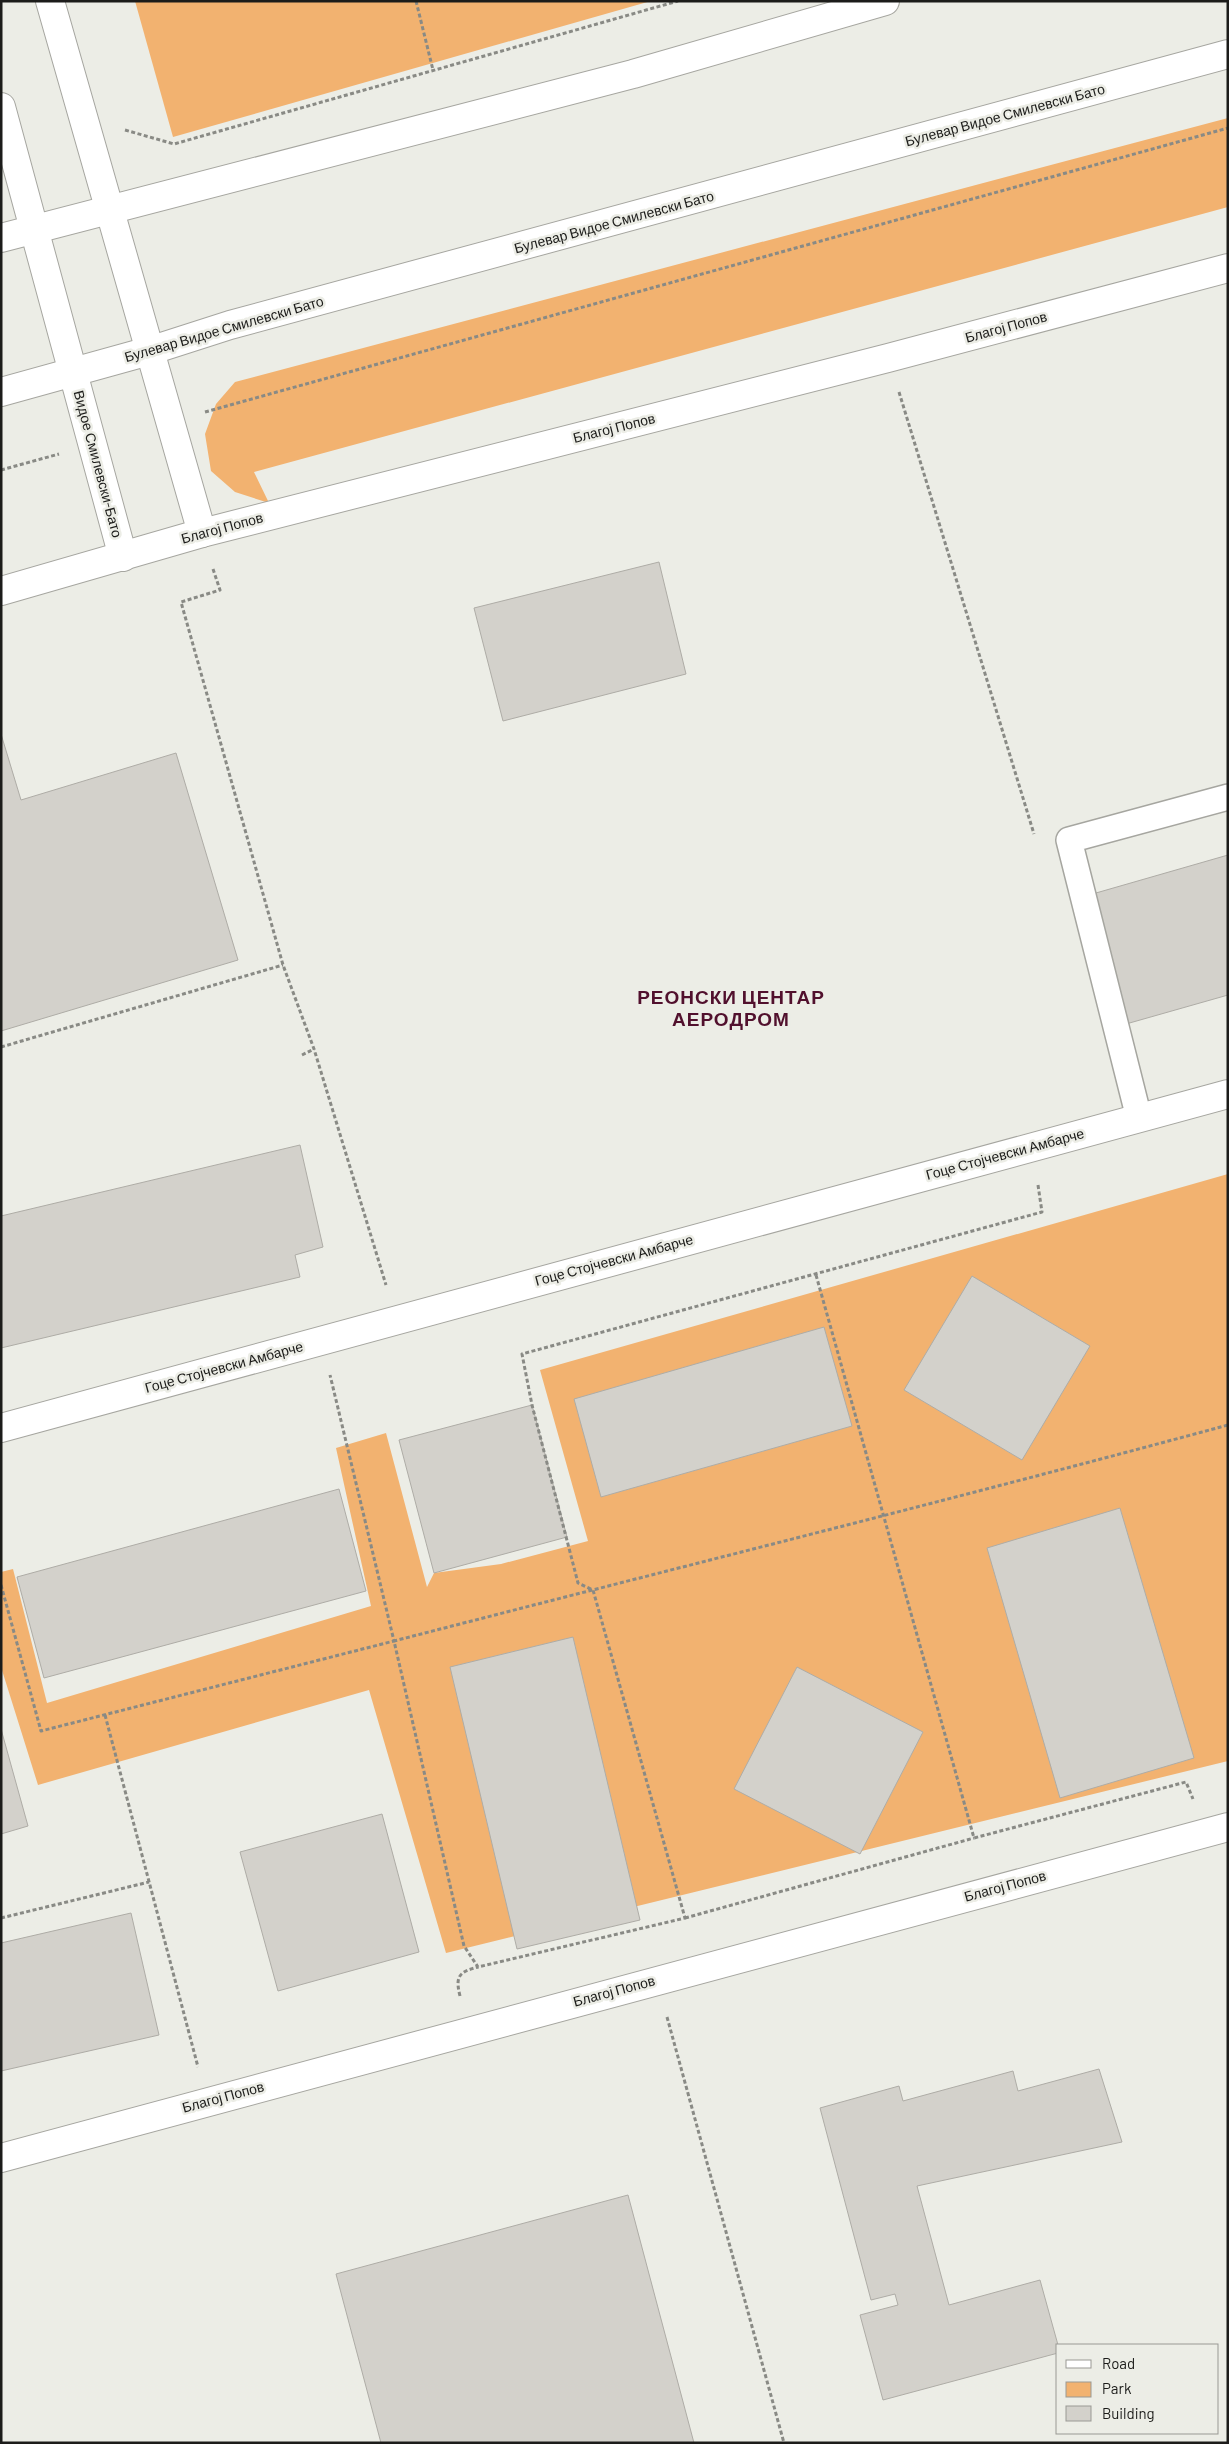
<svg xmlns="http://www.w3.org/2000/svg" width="1229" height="2444" font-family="Barlow,sans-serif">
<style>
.green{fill:#f2b270}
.building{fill:#d3d1cb;stroke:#aeaca6}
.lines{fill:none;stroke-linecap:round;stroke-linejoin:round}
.service-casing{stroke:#a6a6a0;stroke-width:28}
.minor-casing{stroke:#a6a6a0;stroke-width:30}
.tertiary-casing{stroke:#a6a6a0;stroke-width:30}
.path{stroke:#898a85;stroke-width:3;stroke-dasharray:4 2.5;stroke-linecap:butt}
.service{stroke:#fff;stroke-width:25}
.minor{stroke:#fff;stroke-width:28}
.tertiary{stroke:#fff;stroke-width:28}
.labels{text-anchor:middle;stroke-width:5;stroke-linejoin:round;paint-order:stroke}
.street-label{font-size:14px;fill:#1c1c1a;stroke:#ecede6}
.district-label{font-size:19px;font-weight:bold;letter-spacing:1px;fill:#51102d;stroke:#ecede6}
</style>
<rect width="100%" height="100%" fill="#ecede6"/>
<g class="green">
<path d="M135 1H651L173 137Z"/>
<path d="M1228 118V207L254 472 269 503 235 492 211 471 205 434 216 404 235 382Z"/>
<path d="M1228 1174V1761L446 1953 369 1690 38 1785 1 1667V1572L13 1569 47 1703 371 1606 336 1448 386 1433 427 1587 434 1573 501 1564 588 1541 540 1370Z"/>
</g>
<g class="building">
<path d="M659 562 686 674 503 721 474 608Z"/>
<path d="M1 734 21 800 176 753 238 960 1 1031Z"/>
<path d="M1228 855V995L1126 1024 1089 895Z"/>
<path d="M300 1145 323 1247 295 1255 300 1277 1 1348V1216Z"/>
<path d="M972 1276 1090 1346 1022 1460 904 1390Z"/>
<path d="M824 1327 852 1426 601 1497 574 1399Z"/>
<path d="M532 1405 567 1537 434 1573 399 1440Z"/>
<path d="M339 1489 366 1591 44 1678 17 1577Z"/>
<path d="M1120 1508 1194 1758 1060 1798 987 1548Z"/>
<path d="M573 1637 640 1920 517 1949 450 1667Z"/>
<path d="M797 1667 923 1732 860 1854 734 1789Z"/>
<path d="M1 1729 28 1826 1 1834Z"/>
<path d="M382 1814 419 1952 278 1991 240 1852Z"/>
<path d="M131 1913 159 2035 1 2071V1943Z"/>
<path d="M1099 2069 1122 2142 917 2186 949 2305 1040 2280 1058 2345V2353L883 2400 860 2315 898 2305 895 2294 871 2300 820 2108 899 2086 903 2101 1013 2071 1018 2091Z"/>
<path d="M628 2195 694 2443H381L336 2274Z"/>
</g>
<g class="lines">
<defs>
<path id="service" d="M1139 1118 1069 840 1228 797"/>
<g id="minor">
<path d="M50 1 202 533"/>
<path d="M1 107 123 557"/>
<path d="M1 591 202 533 888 358 1228 268"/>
<path d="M1 1428 1228 1094"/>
<path d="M1 2158 1228 1827"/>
</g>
<g id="tertiary">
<path d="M1 238 633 74 885 1"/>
<path d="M1 392 149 351 230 325 1228 54"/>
</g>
</defs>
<use href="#service" class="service-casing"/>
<use href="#minor" class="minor-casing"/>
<use href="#tertiary" class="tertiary-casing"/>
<g class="path">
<path d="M416 1 433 70"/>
<path d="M125 130 174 144 678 1"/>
<path d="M899 392 1034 834"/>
<path d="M205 412 1228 128"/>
<path d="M1 470 59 454"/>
<path d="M213 569 220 590 181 602 283 965 314 1049 386 1285"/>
<path d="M1 1047 283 965"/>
<path d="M302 1055 314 1049"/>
<path d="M1038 1185 1042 1212 522 1354 532 1405 578 1583 593 1590 685 1918 478 1967 464 1946 394 1641C672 1569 951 1500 1228 1425"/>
<path d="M816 1275 974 1838 1186 1782 1193 1799"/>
<path d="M1 1585 41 1731 394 1641 330 1375"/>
<path d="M105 1715 198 2067"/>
<path d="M1 1918 149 1882"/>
<path d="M685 1918 974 1838"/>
<path d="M460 1996C455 1976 459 1972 478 1967"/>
<path d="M667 2017 784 2443"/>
</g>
<use href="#service" class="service"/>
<use href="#minor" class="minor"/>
<use href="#tertiary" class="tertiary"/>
</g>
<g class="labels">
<g class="street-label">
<text transform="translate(1005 115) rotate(-15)" y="5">Булевар Видое Смилевски Бато</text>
<text transform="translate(614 222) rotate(-15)" y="5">Булевар Видое Смилевски Бато</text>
<text transform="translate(1006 327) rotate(-15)" y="5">Благој Попов</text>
<text transform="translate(224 329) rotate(-16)" y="5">Булевар Видое Смилевски Бато</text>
<text transform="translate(614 428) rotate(-14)" y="5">Благој Попов</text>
<text transform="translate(98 464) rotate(75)" y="5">Видое Смилевски-Бато</text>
<text transform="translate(222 528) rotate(-15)" y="5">Благој Попов</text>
<text transform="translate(1005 1154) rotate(-15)" y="5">Гоце Стојчевски Амбарче</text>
<text transform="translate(614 1260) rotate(-15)" y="5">Гоце Стојчевски Амбарче</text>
<text transform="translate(224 1367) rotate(-15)" y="5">Гоце Стојчевски Амбарче</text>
<text transform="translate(1005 1886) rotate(-15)" y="5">Благој Попов</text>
<text transform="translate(614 1991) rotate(-15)" y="5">Благој Попов</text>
<text transform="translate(223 2097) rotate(-15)" y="5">Благој Попов</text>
</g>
<g class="district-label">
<text x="731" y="1004">РЕОНСКИ ЦЕНТАР<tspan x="731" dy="22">АЕРОДРОМ</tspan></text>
</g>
</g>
<rect width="1229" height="2444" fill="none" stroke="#1c1c1a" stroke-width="5"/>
<rect x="1056" y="2344" width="162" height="90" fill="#ecede6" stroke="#999994"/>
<rect x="1066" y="2360" width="25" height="8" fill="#ffffff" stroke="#999994"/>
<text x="1102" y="2369" font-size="15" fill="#1c1c1a">Road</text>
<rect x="1066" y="2382" width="25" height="15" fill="#f2b270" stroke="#999994"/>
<text x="1102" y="2394" font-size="15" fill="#1c1c1a">Park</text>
<rect x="1066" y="2406" width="25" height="15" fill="#d3d1cb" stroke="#999994"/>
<text x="1102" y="2419" font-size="15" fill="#1c1c1a">Building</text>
</svg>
